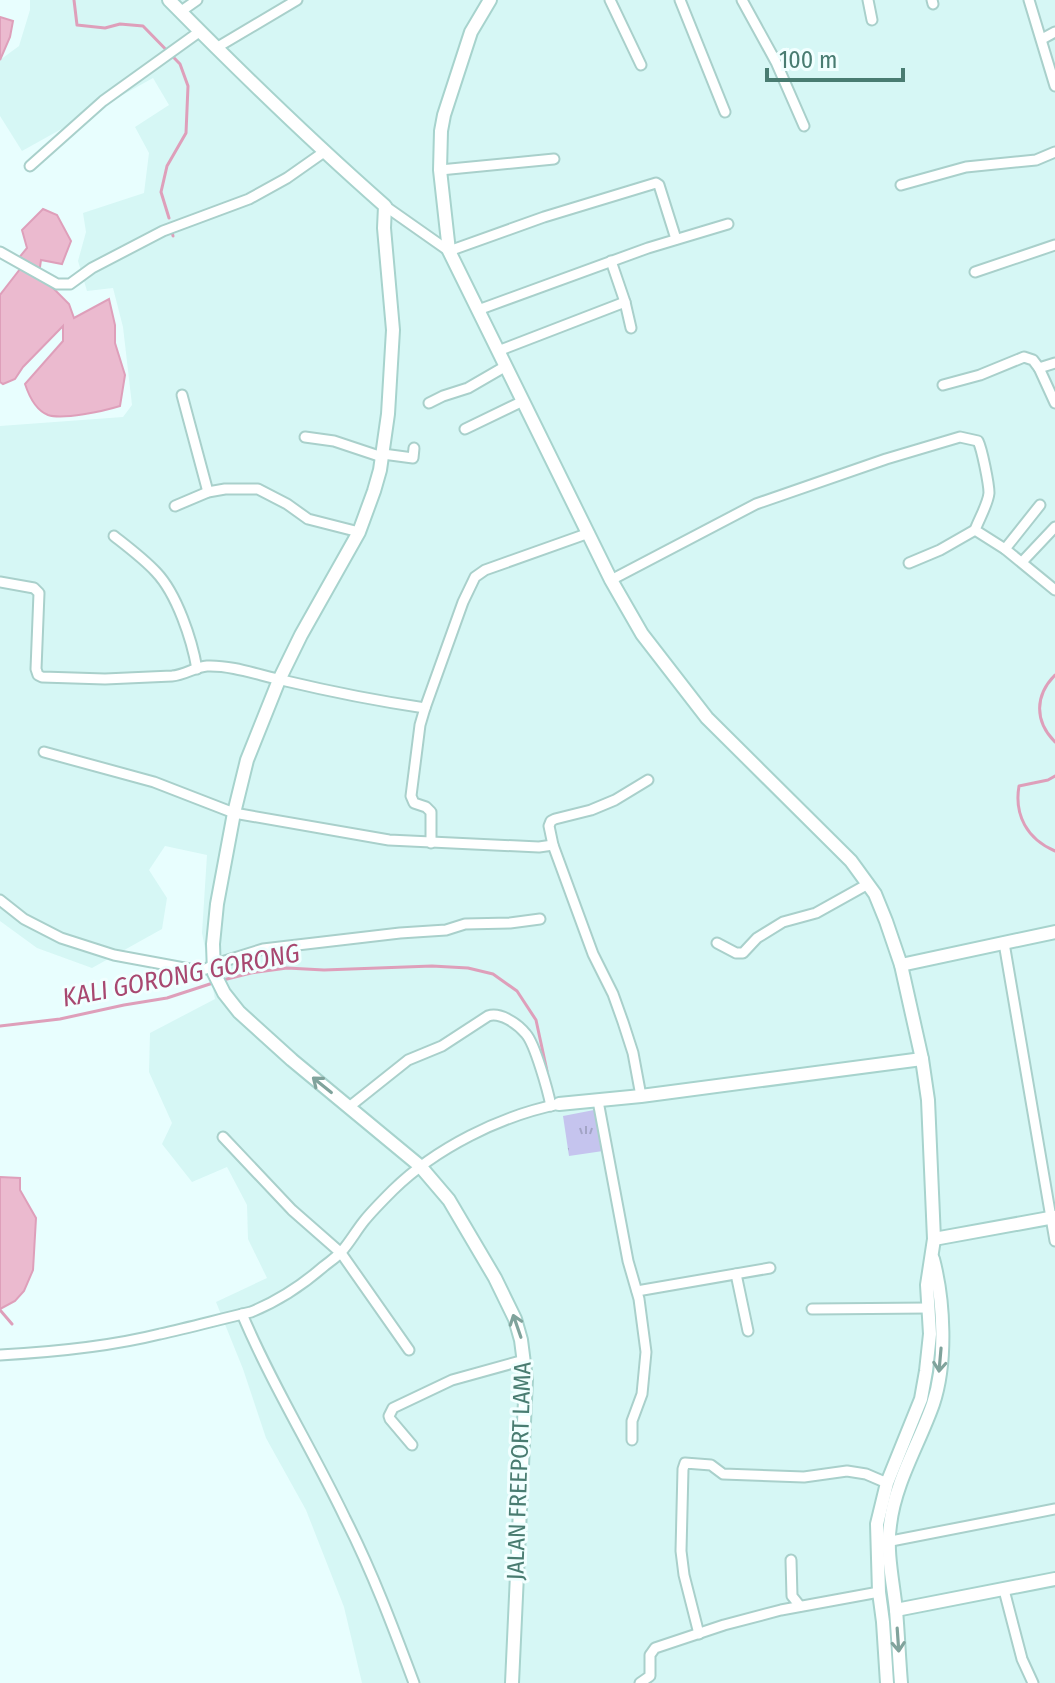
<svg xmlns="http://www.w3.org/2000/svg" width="1055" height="1683" font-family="'Fira Sans Condensed',sans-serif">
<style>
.residential{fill:#d6f7f5}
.grass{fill:url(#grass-tufts)}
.water{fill:#ebbacf;stroke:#de9fba;stroke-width:2}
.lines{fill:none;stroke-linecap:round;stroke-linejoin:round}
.stream{stroke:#de9fba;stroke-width:3}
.street-casing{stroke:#a9d0cb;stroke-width:13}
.secondary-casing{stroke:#a7d3cd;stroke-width:16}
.street{stroke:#fff;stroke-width:9}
.secondary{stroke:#fff;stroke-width:12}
.oneway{stroke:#80a39c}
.labels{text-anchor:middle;stroke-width:6;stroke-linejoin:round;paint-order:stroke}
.street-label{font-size:24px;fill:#497c71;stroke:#f1ffff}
.water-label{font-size:26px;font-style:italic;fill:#a84870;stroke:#f1ffff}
</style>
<defs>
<pattern id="grass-tufts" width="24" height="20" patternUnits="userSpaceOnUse" patternTransform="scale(2)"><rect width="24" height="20" fill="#c5c4ee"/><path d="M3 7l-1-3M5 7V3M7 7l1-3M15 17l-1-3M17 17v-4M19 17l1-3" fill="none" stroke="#a2a4c5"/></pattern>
</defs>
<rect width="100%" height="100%" fill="#e8fefe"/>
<path class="residential" d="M30 0H1055V1683H362L344 1607 306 1510 266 1438 243 1369 216 1302 267 1278 248 1239 247 1205 227 1167 192 1182 162 1144 172 1123 149 1072 150 1033 215 999 202 933 207 855 165 846 149 870 167 898 162 929 92 968 37 948 0 921V426L123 417 132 405 123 327 113 288 87 291 78 261 86 232 83 213 144 193 149 153 135 127 169 105 153 78 22 151 0 116V60L19 46 30 10Z"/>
<path class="grass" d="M594 1110 603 1151 569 1156 563 1116Z"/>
<g class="water">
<path d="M0 17 13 21 10 37 0 60Z"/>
<path d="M43 209 57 215 71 241 62 264 41 260 39 274 69 304 74 318 109 299 115 325V343L125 375 120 406C104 411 63 420 48 415 35 410 29 396 25 384L63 341V326L23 367 15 379 3 384 0 382V295L20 269 18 259 27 248 22 230Z"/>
<path d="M0 1177 20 1178V1190L36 1218 33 1270 24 1291 15 1301 0 1309Z"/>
</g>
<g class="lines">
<g class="stream">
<path d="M74 0 77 25 105 28 120 24 143 26 180 64 188 86 186 133 167 166 161 192 169 218"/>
<path d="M172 232 173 236"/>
<path d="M1055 675C1035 695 1034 721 1055 742"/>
<path d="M1055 776 1048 780 1019 786C1014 815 1027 839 1055 851"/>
<path d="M223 980 251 973 287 968 324 970 432 966 468 968 493 974 517 991 536 1020 547 1071"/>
<path d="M0 1026 60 1019 124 1005 167 998 216 982"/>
<path d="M0 1310 12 1324"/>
</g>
<defs>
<g id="street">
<path d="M610 0 641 65"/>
<path d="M680 0 725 112"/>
<path d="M742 0 776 62 804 126"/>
<path d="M868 0 872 20"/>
<path d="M932 0 933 4"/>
<path d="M1029 0 1055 86"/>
<path d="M180 12 197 0"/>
<path d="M1042 39 1055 32"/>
<path d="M216 48 297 0"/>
<path d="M30 166 103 101 199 32"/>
<path d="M440 170 554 159"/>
<path d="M901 185 966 167 1036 160 1055 152"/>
<path d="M385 206 449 251 544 217 656 183 659 185 676 239"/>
<path d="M0 252 57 284H70L92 268 163 231 249 199 287 178 324 152"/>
<path d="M611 261 625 302 631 328"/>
<path d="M975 272 1055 245"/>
<path d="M478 310 648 248 728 224"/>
<path d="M498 351 625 302"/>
<path d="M1039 368 1055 403"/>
<path d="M943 385 980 375 1024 357 1033 360 1039 368 1055 363"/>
<path d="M182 395 208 492"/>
<path d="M429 403 443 396 468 388 506 366"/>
<path d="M465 429 523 401"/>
<path d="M305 437 334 441 382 457"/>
<path d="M383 454 413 458 414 448"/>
<path d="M175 506 208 492 225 489H258L287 504 308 519 359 532"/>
<path d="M114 536C128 547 144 559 156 572 177 594 192 640 197 669"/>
<path d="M1005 549 1040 505"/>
<path d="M1022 562 1055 527"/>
<path d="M909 563 940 550 975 530"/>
<path d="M611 580 756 504 886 459 960 437 978 441C982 449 989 484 989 493 988 504 979 519 975 530L1005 549 1055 590"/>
<path d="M0 582 34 588 39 593 36 669 38 675 42 677 105 679 172 676C185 675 195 667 207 666 233 665 261 676 286 681 332 692 378 701 425 708L463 602 475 577 485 570 589 533"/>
<path d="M425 708 420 725 411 796 414 803 426 807 431 812V843"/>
<path d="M44 752 154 782 234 813 389 840 539 847 553 845"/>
<path d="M0 900 24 919 61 938 114 955 195 970 206 969 215 964 263 949 400 933 446 930 465 924 510 923 540 919"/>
<path d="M717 943 736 953H743L757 938 783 922 816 913 868 884"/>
<path d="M1004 943 1055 1241"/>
<path d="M641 1096 633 1053 623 1022 613 994 593 954 553 845 549 826 551 821 555 819 591 810 615 800 648 780"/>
<path d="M598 1101 628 1261 639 1299 646 1352 642 1394 632 1421V1440"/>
<path d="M349 1107 408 1060 442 1046 488 1016C500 1012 517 1023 526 1034 535 1044 548 1091 551 1106"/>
<path d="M223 1137 292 1210 341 1253 409 1350"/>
<path d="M736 1274 748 1331"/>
<path d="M637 1291 770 1268"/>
<path d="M812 1309 928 1308"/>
<path d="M242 1314C272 1385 312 1449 345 1518 372 1571 393 1627 414 1683"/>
<path d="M0 1355C54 1352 108 1347 160 1334 191 1327 221 1319 251 1312 278 1301 301 1286 323 1267 329 1262 337 1257 342 1251 350 1242 356 1231 364 1221 372 1211 383 1200 393 1190 436 1148 500 1116 559 1104"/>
<path d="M412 1445 390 1419 389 1416 393 1408 452 1380 524 1360"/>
<path d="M886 1542 1055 1509"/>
<path d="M791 1560 792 1596 800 1606"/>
<path d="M1004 1590 1022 1659 1033 1683"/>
<path d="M699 1634 684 1575 681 1551 683 1469 685 1463 711 1465 723 1474 804 1477 847 1471 866 1474 887 1483"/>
<path d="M640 1683 650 1676V1655L655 1648 724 1625 781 1610 879 1592"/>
</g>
<g id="secondary">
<path d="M169 0C239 71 310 140 385 206L384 228 393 330 388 414 380 470 374 491 359 532 301 635 279 680 247 760 234 813 217 904 213 944 214 973 224 993 239 1012 292 1060 420 1166 449 1200 495 1278 515 1319 521 1340 526 1379 512 1683"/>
<path d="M490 0 471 32 444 115 441 131 440 170 449 251 611 580 642 634 707 718 851 861 875 894 886 921 901 965 922 1059 928 1100 934 1239 927 1285 930 1334 926 1371 921 1399 887 1483 877 1524 879 1592 883 1622 887 1683"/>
<path d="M901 965 1055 932"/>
<path d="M559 1104 641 1096 922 1059"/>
<path d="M934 1239 1055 1217"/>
<path d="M896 1610 1055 1579"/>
<path d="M901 1683C899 1659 898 1634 896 1610 893 1582 886 1552 890 1525 895 1482 919 1444 933 1404 947 1362 944 1301 933 1259"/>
</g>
</defs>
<use href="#street" class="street-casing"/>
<use href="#secondary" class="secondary-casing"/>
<use href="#street" class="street"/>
<use href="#secondary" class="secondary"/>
</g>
<defs><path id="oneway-shaft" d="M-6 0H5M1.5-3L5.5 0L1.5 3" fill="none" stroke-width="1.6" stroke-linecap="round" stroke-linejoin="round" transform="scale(2)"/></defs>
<g class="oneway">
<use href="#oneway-shaft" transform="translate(322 1085) rotate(-141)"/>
<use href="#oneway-shaft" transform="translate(517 1326) rotate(-109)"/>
<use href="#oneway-shaft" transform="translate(940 1360) rotate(95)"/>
<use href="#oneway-shaft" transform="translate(898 1640) rotate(86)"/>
</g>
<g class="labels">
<g class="street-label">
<text transform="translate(519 1471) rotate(-88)" y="8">JALAN FREEPORT LAMA</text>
</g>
<g class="water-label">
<text transform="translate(181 975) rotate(-11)" y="9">KALI GORONG GORONG</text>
</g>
</g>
<path d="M767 68v12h136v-12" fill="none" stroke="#497c71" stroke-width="4"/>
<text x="779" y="68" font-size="24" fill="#497c71" stroke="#f1ffff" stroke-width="6" paint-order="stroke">100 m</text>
</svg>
